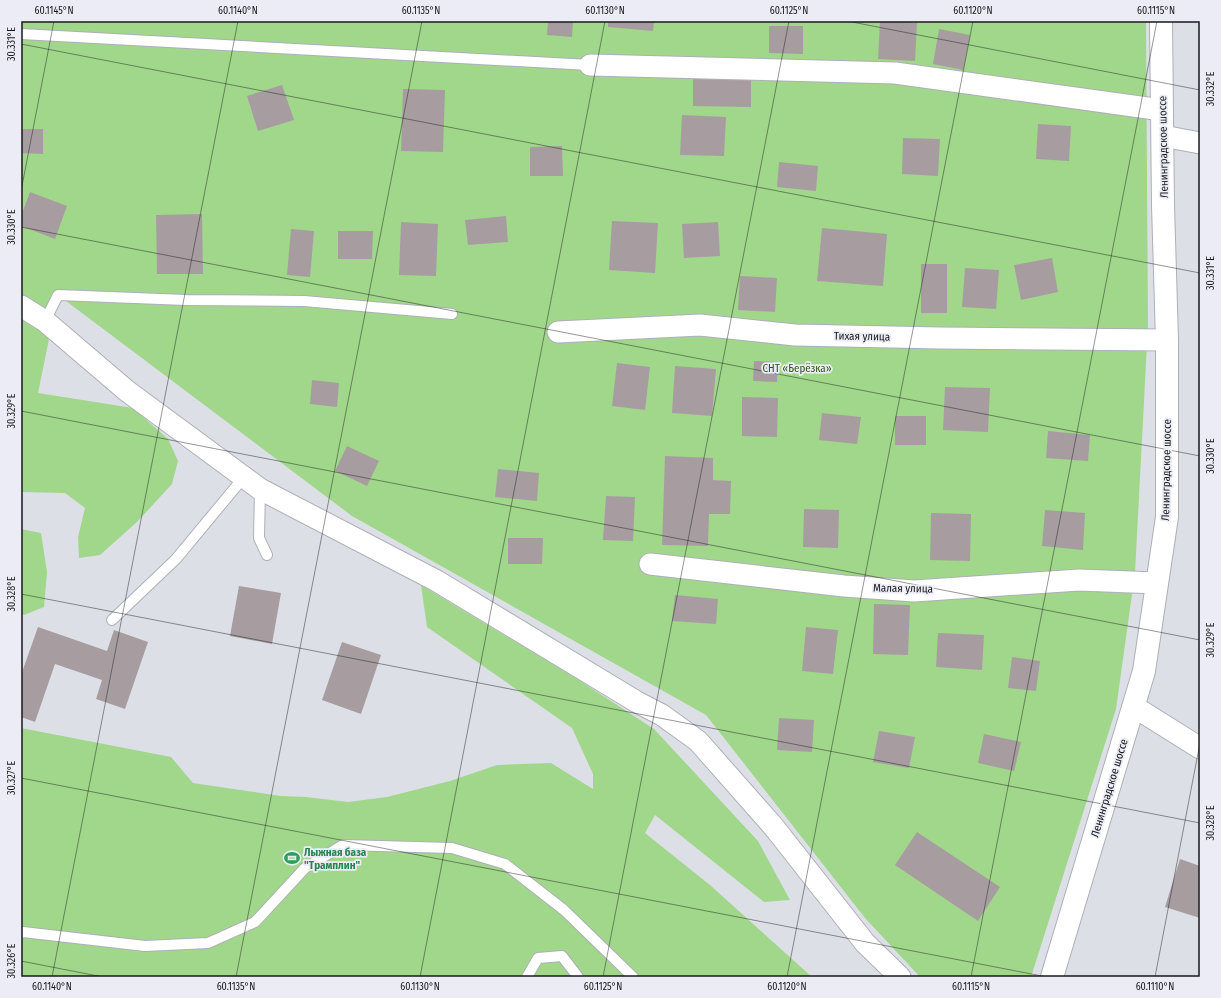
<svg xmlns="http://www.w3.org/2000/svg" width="1221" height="998" font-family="'Fira Sans Condensed',sans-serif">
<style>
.green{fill:#a1d78b}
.building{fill:#a79da1}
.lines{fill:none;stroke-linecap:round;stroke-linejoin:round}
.lane-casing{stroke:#aeafb7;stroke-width:12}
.street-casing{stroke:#aeafb7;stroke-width:23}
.secondary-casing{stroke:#aeafb7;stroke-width:24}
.lane{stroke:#fff;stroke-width:10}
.street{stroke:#fff;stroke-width:21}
.secondary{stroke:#fff;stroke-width:22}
.ticks{fill:none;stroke:#18181b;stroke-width:1;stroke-opacity:0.45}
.labels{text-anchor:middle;stroke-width:3.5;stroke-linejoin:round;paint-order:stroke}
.street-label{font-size:11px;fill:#18181b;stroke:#ebecf5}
.park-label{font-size:11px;fill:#2d521b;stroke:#ebecf5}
.leisure-label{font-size:11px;font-weight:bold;fill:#27864d;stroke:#ebecf5;text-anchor:start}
.neatline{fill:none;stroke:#18181b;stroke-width:1.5}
.ticks-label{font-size:10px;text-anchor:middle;fill:#18181b}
</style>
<rect width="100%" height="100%" fill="#dddfe7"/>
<g class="green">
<path d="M21 21H1146L1148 325 1135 573 1116 709 1031 977H920L865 918 706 715 352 516 58 295 38 393 133 408 168 439 178 461 172 484 137 522 100 555 79 558 78 537 85 508 65 493 21 492Z"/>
<path d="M21 529 41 533 47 572 44 607 24 615 21 614Z"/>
<path d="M421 585 574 677 654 729 758 841 790 900 764 902 655 815 645 833 710 885 812 977H21V728L171 757 193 783 281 796 306 797 348 802 387 797 450 781 497 765 551 763 593 789V774L572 728 427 627Z"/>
</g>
<g class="building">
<path d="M548 21H573L572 37 547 35Z"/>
<path d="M608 21H654L653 31 608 27Z"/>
<path d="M880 21 917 23 915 61 878 59Z"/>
<path d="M769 26H803V54L769 53Z"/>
<path d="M939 29 970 35 963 70 933 64Z"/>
<path d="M693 79 751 80V107L693 106Z"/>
<path d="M282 85 294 120 258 131 247 96Z"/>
<path d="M403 89 445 90 443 152 401 151Z"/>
<path d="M682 115 726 117 724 156 680 155Z"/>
<path d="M1038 124 1071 126 1069 161 1036 159Z"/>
<path d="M21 129H43V154L21 153Z"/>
<path d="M903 138 940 139 938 176 902 174Z"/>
<path d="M562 146 563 176H530V147Z"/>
<path d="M779 162 818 166 816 191 777 187Z"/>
<path d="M30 192 67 206 55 239 21 226V216Z"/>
<path d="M202 214 203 274H157L156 215Z"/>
<path d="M506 216 508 242 468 245 465 220Z"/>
<path d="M612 221 658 223 655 273 609 270Z"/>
<path d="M401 222 438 224 436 276 399 275Z"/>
<path d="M718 222 720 256 684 258 682 224Z"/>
<path d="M822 228 887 234 883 286 817 281Z"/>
<path d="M291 229 314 231 310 277 287 275Z"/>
<path d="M338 231H373L372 259H338Z"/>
<path d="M1052 258 1058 292 1021 300 1014 265Z"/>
<rect x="921" y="264" width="26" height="49"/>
<path d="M965 268 999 270 996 309 962 307Z"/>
<path d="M740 276 777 278 775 312 738 310Z"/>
<path d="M754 361 778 362 777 382 753 381Z"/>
<path d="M617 363 650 367 645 410 612 406Z"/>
<path d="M675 366 716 369 712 416 672 413Z"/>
<path d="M312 380 339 383 337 407 310 404Z"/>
<path d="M945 387 990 388 988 432 943 430Z"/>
<path d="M742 397 778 398 777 437 742 436Z"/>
<path d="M822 413 861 417 857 444 819 440Z"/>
<rect x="895" y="416" width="31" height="29"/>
<path d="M1048 431 1090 435 1088 461 1046 458Z"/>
<path d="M347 446 379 461 367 486 335 471Z"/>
<path d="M665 456 713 458V480L731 481 730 514H709L708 546 662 545Z"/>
<path d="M498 469 539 473 537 501 495 497Z"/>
<path d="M606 496 635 497 633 541 603 540Z"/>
<path d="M804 509 839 510 838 548 803 547Z"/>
<path d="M1045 510 1085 513 1083 550 1042 546Z"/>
<path d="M931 513 971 514 970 561 930 560Z"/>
<path d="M508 538H543L542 564H508Z"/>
<path d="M239 586 281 593 272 644 230 636Z"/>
<path d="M675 595 718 599 716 624 672 621Z"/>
<path d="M874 604 910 605 908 655 873 654Z"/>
<path d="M38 627 107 651 114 630 148 642 125 709 96 699 102 680 55 664 35 722 21 717V675Z"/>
<path d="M806 627 838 630 833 674 802 671Z"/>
<path d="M938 633 984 635 982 670 936 667Z"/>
<path d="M342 642 381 655 361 714 322 700Z"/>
<path d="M1012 657 1040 661 1036 691 1008 688Z"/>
<path d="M779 718 814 720 812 752 777 750Z"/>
<path d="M879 731 915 737 909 768 873 762Z"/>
<path d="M984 734 1021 742 1014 771 978 763Z"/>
<path d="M917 832 1000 887 978 921 895 865Z"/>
<path d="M1180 859 1200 866V918L1165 907Z"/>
</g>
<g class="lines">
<defs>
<g id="lane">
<path d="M21 34 590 65"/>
<path d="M45 321 58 295 186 300 304 301 452 314"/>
<path d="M260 489 259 538 267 555"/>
<path d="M112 620 176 559 244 477"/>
<path d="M21 933 23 932 145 946 208 943 255 922 305 868 343 845 452 848 505 864 564 910 633 977"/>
<path d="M527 977 538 958 562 956 578 977"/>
</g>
<g id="street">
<path d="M590 65 895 73 1162 110"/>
<path d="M1163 136 1200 143"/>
<path d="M21 306 45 321 127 391 260 489 437 581 637 702 662 715 698 741 773 826 865 943 900 977"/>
<path d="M558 332 700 325 795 335 940 338 1167 340"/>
<path d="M650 564 844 586 914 591 1079 580 1157 583"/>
<path d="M1133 706 1200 748"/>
</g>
<path id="secondary" d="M1052 977 1144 671 1167 517V340L1163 205 1161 21"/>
</defs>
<use href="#lane" class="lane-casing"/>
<use href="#street" class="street-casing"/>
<use href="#secondary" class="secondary-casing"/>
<use href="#lane" class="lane"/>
<use href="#street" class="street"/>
<use href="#secondary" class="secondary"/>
</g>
<path class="ticks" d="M847 21 1200 90M21 44 1200 273M21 191 54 21M21 227 1200 456M21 411 1200 640M21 594 1200 823M21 778 1047 977M21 961 103 977M52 977 238 21M236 977 422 21M420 977 605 21M603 977 789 21M787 977 973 21M971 977 1157 21M1155 977 1200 743"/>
<defs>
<symbol id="stadium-bare" viewBox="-9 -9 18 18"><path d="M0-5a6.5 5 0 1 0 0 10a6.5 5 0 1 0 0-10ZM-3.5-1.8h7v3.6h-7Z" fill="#2e9e5b" stroke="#ebecf5" stroke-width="2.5" paint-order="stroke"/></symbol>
</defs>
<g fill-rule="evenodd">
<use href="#stadium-bare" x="281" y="847" width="22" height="22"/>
</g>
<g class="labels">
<g class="street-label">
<text transform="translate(1163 147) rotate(-91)" y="4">Ленинградское шоссе</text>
<text transform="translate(862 336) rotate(1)" y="4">Тихая улица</text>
<text transform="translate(1166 470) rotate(-89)" y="4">Ленинградское шоссе</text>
<text transform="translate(903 588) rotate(1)" y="4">Малая улица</text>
<text transform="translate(1109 788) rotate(-73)" y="4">Ленинградское шоссе</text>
</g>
<g class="park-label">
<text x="797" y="372">СНТ «Берёзка»</text>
</g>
<g class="leisure-label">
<text x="304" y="856">Лыжная база<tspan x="304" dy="13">"Трамплин"</tspan></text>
</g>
</g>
<rect width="1221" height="998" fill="none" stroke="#ebecf5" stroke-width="44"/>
<rect x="22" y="22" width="1177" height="954" class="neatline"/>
<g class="ticks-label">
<text x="54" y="14">60.1145°N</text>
<text x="238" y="14">60.1140°N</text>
<text x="421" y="14">60.1135°N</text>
<text x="605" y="14">60.1130°N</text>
<text x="789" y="14">60.1125°N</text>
<text x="973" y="14">60.1120°N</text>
<text x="1156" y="14">60.1115°N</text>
<text transform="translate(11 44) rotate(-90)" y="4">30.331°E</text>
<text transform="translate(1210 89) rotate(-90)" y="4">30.332°E</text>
<text transform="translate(11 227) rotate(-90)" y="4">30.330°E</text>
<text transform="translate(1210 273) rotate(-90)" y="4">30.331°E</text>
<text transform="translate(11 411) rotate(-90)" y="4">30.329°E</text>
<text transform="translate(1210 456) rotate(-90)" y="4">30.330°E</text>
<text transform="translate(11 594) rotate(-90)" y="4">30.328°E</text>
<text transform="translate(1210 640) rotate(-90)" y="4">30.329°E</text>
<text transform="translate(11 778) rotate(-90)" y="4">30.327°E</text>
<text transform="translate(1210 823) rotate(-90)" y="4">30.328°E</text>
<text transform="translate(11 961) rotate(-90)" y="4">30.326°E</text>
<text x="52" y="990">60.1140°N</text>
<text x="236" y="990">60.1135°N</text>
<text x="420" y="990">60.1130°N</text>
<text x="603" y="990">60.1125°N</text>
<text x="787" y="990">60.1120°N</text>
<text x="971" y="990">60.1115°N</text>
<text x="1155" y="990">60.1110°N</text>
</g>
</svg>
